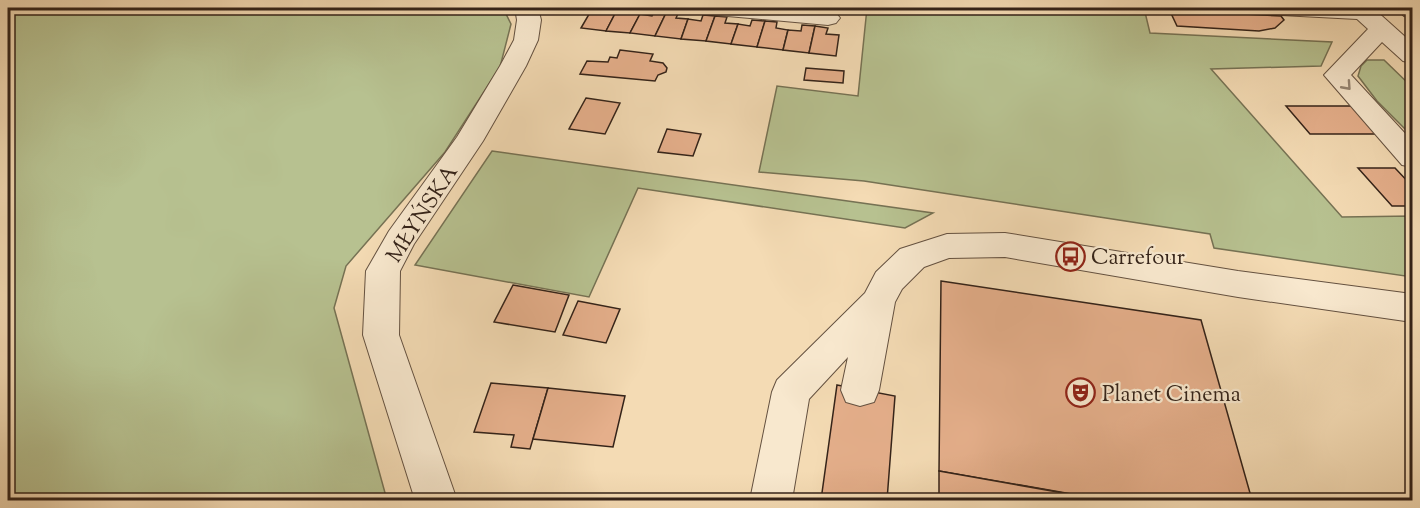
<svg xmlns="http://www.w3.org/2000/svg" width="1420" height="508" font-family="'Sorts Mill Goudy',serif">
<style>
.green{fill:#b7c190;stroke:#767254;stroke-width:1.5}
.building{fill:#e5af8b;stroke:#342319;stroke-width:1.5}
.lines{fill:none;stroke-linecap:round;stroke-linejoin:round}
.minor-casing{stroke:#645140;stroke-width:2}
.minor{fill:#f8e8ce;fill-rule:evenodd}
.oneway{stroke:#968674}
.labels{text-anchor:middle;stroke-width:4.5;stroke-linejoin:round;paint-order:stroke}
.street-label{font-size:22px;fill:#342319;stroke:#f8e8ce}
.poi-label{font-size:22px;fill:#342319;stroke:#f8e8ce;text-anchor:start}
</style>
<rect width="100%" height="100%" fill="#f4dbb4"/>
<filter id="stains"><feTurbulence type="fractalNoise" baseFrequency=".00333" numOctaves="4"/><feColorMatrix values="0 0 0 0 .2 0 0 0 0 .09 0 0 0 0 .02 0 0 0 .5 -.17"/></filter>
<radialGradient id="worn" r=".72"><stop offset=".6" stop-color="#630" stop-opacity="0"/><stop offset="1" stop-color="#630" stop-opacity=".3"/></radialGradient>
<g class="green">
<path d="M8 8H503L511 24 500 67 445 152 346 266 334 308 387 500H8Z"/>
<path d="M867 8H1144L1150 33 1332 42 1321 66 1211 69 1342 217 1412 216V277L1214 248 1210 234 864 181 759 172 777 86 858 96Z"/>
<path d="M1367 60H1384L1412 87V136L1377 101 1358 76 1361 66Z"/>
<path d="M492 151 933 213 905 228 638 188 589 297 415 265Z"/>
</g>
<g class="building">
<path d="M605 8H618L606 31 581 28 592 9 604 10Z"/>
<path d="M618 8H631L628 13 640 14 630 33 606 31Z"/>
<path d="M1169 9 1194 11 1199 14 1207 12 1281 16 1284 20 1275 28 1259 31 1177 26Z"/>
<path d="M655 10 667 11 655 36 630 33 640 14 652 16Z"/>
<path d="M667 11 679 12 676 18 688 19 681 39 655 36Z"/>
<path d="M703 15 715 16 706 41 681 39 688 19 701 21Z"/>
<path d="M715 16 727 17 725 23 738 24 731 44 706 41Z"/>
<path d="M752 20 765 21 757 47 731 44 738 24 750 26Z"/>
<path d="M765 21 777 22 776 28 788 30 783 50 757 47Z"/>
<path d="M802 25 815 26 809 53 783 50 788 30 801 31Z"/>
<path d="M815 26 828 28 826 34 839 35 836 56 809 53Z"/>
<path d="M620 50 653 54 650 61 663 63 667 68 666 72 658 75 655 81 580 74 587 61 608 62 610 57 617 58Z"/>
<path d="M806 68 844 71 843 83 804 80Z"/>
<path d="M586 98 620 103 605 134 569 129Z"/>
<path d="M1286 106H1354L1381 134H1310Z"/>
<path d="M667 129 701 134 693 156 658 152Z"/>
<path d="M1358 168H1395L1412 186V206H1392Z"/>
<path d="M941 281 1201 320 1252 500H1106L939 471Z"/>
<path d="M513 285 569 295 555 332 494 322Z"/>
<path d="M578 301 620 309 606 343 563 335Z"/>
<path d="M491 383 548 388 530 449 511 447 514 435 474 432Z"/>
<path d="M837 385 895 396 887 500H821Z"/>
<path d="M548 388 625 396 613 447 533 439Z"/>
<path d="M939 471 1103 500H939Z"/>
</g>
<g class="lines">
<defs>
<g id="minor">
<path d="M515 8H538L541 20 538 40 526 66 483 141 414 244 400 271 399 335 457 500H415L363 335 366 271 389 231 457 137 500 66 514 40 517 20Z"/>
<path d="M704 8C738 4 804 5 836 13L840 18 836 23 828 25 716 15 708 13Z"/>
<path d="M1269 8H1373L1412 43V63L1403 61 1382 42 1351 75 1412 141V167L1402 165 1324 75 1368 29 1357 19 1281 15 1273 13Z"/>
<path d="M1397 8H1412V18L1404 16Z"/>
<path d="M1005 233 1238 271 1412 294V322L1238 297 1005 257 949 258 924 267 902 289 895 302 879 390 874 402 860 406 846 402 841 390 848 357 809 399 792 500H750L772 392 777 380 865 293 876 272 900 249 947 234Z"/>
</g>
</defs>
<use href="#minor" class="minor-casing"/>
<use href="#minor" class="minor"/>
</g>
<defs><path id="oneway-chevron" d="M-2-3.5L2.5 0L-2 3.5" fill="none" stroke-width="1.6" stroke-linecap="round" stroke-linejoin="round" transform="scale(1.5)"/></defs>
<use class="oneway" href="#oneway-chevron" transform="translate(1347 86) rotate(48)"/>
<defs>
<symbol id="bus-ring" viewBox="-11 -11 22 22"><circle r="9.5" fill="#f8e8ce" stroke="#8f2418" stroke-width="1.5"/><path d="M-5-6H5V4H4V6H2V4H-2V6H-4V4H-5ZM-3.5-4V0h7V-4ZM-3.5 1.2v1.5H-2V1.2ZM2 1.2v1.5H3.5V1.2Z" fill="#8f2418"/></symbol>
<symbol id="theatre-ring" viewBox="-11 -11 22 22"><circle r="9.5" fill="#f8e8ce" stroke="#8f2418" stroke-width="1.5"/><path d="M-5-5.5Q0-4 5-5.5V0Q5 5 0 6Q-5 5-5 0ZM-3.3-2.5H-1v1.5H-3.3ZM1-2.5H3.3v1.5H1ZM-2.8 1Q0 5.5 2.8 1Z" fill="#8f2418"/></symbol>
</defs>
<g fill-rule="evenodd">
<use href="#bus-ring" x="1054" y="240" width="33" height="33"/>
<use href="#theatre-ring" x="1064" y="376" width="33" height="33"/>
</g>
<g class="labels">
<g class="street-label">
<text transform="translate(421 213) rotate(-57)" y="8">MŁYŃSKA</text>
</g>
<g class="poi-label">
<text x="1091" y="264">Carrefour</text>
<text x="1102" y="401">Planet Cinema</text>
</g>
</g>
<rect width="1420" height="508" fill="none" stroke="#f4dbb4" stroke-width="30"/>
<rect x="9" y="9" width="1402" height="490" fill="none" stroke="#342319" stroke-width="3"/>
<rect x="15" y="15" width="1390" height="478" fill="none" stroke="#342319" stroke-width="1.5"/>
<rect width="100%" height="100%" filter="url(#stains)"/>
<rect width="100%" height="100%" fill="url(#worn)"/>
</svg>
